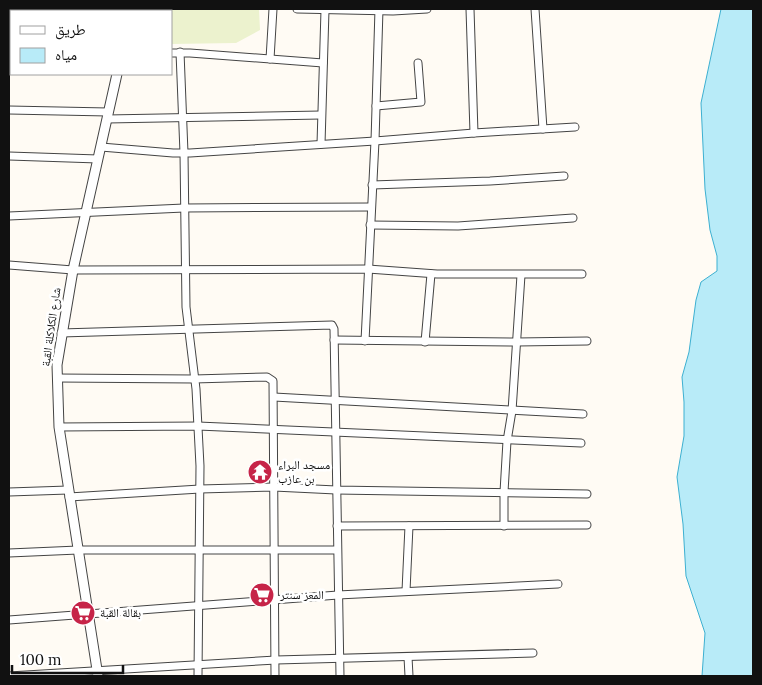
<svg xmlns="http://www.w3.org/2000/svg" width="762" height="685" font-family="Lora,'Noto Naskh Arabic',serif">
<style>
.pitch{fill:#ecf2ce}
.water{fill:#b8ebf8;stroke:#3db0d1}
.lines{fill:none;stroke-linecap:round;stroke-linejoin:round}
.minor-casing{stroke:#444;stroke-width:9}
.tertiary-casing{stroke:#444;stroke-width:11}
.minor{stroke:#fff;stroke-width:7}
.tertiary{stroke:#fff;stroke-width:9}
.labels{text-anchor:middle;stroke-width:5;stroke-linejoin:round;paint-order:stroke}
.street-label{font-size:12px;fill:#111;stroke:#fff}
.poi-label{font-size:12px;fill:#111;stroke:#fff;text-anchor:start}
</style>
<rect width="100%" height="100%" fill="#fffbf4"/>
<path class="pitch" d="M152 9H259L260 30 236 43 171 44V11H151Z"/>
<path class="water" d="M721 9H753V676H702L705 633 686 576 683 524 677 477 684 436V402L682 377 689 352 696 300 701 282 717 271V256L710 230 705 189 701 103Z"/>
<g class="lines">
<defs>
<g id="minor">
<path d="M116 9H131"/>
<path d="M297 9 393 11 427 9"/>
<path d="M470 9 474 133"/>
<path d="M535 9 543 129"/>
<path d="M180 52 184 153 186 307 196 389 200 466 198 676"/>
<path d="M171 53H190L323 63"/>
<path d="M9 59H11"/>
<path d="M270 59 273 9"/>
<path d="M376 106 421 102 418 63"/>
<path d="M9 110 108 112"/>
<path d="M107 119 321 115"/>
<path d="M321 144 325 10"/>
<path d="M101 147 173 153H190L375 141 474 133 575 127"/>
<path d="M9 156 98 159"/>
<path d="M372 185 490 181 564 176"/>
<path d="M9 216 184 208 370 207"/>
<path d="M370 225 458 226 573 218"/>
<path d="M9 265 73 270 368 269 437 274H582"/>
<path d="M61 333 332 325 334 329 340 676"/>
<path d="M334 340 517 342 587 341"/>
<path d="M365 341 375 141 379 9"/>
<path d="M425 342 431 274"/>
<path d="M57 378 194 379 267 377 273 381 275 676"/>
<path d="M274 397 583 414"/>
<path d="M59 427 198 426 581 443"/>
<path d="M9 492 68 490"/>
<path d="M69 497 200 489 274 487 336 490 587 494"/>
<path d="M337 526 587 525"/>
<path d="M504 526V492L507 441 512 411 521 275"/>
<path d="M9 553 78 550H337"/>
<path d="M406 591 409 526"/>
<path d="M9 620 338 595 558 584"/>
<path d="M408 657 409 676"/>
<path d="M9 676 276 660 533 653"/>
</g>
<g id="tertiary">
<path d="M131 11 132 9"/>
<path d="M98 676 59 427 57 365 73 270 117 74"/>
</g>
</defs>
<use href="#minor" class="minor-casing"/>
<use href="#tertiary" class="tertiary-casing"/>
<use href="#minor" class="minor"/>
<use href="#tertiary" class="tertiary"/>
</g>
<defs>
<symbol id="temple-disc" viewBox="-11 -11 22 22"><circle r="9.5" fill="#c62448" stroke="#fff"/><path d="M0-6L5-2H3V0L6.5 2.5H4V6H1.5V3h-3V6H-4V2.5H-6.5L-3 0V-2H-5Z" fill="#fff"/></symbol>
<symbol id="supermarket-disc" viewBox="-11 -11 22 22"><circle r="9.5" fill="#c62448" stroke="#fff"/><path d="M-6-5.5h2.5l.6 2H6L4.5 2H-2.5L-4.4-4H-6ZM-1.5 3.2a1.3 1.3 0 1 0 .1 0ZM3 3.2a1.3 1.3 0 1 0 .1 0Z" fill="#fff"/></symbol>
</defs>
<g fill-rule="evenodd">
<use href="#temple-disc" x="246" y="458" width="28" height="28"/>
<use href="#supermarket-disc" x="248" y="581" width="28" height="28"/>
<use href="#supermarket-disc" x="69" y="599" width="28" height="28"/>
</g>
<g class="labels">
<g class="street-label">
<text transform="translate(51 327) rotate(-82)" y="4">شارع الكلاكلة القبة</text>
</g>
<g class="poi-label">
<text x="278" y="469">مسجد البراء<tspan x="278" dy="14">بن عازب</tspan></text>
<text x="280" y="599">المعز سنتر</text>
<text x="100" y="617">بقالة القبة</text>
</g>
</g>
<rect width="762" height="685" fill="none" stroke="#111111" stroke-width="20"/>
<rect x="10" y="10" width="162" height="65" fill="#ffffff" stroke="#a0a0a0"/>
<rect x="20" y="26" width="25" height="8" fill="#ffffff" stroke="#a0a0a0"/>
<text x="55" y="35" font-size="15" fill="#111111">طريق</text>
<rect x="20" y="48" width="25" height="15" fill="#b8ebf8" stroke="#a0a0a0"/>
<text x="55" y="60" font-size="15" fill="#111111">مياه</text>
<path d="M12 665v8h111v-8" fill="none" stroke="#111111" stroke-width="2.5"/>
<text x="20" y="665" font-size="15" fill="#111111" stroke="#ffffff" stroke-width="4" paint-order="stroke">100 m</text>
</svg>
